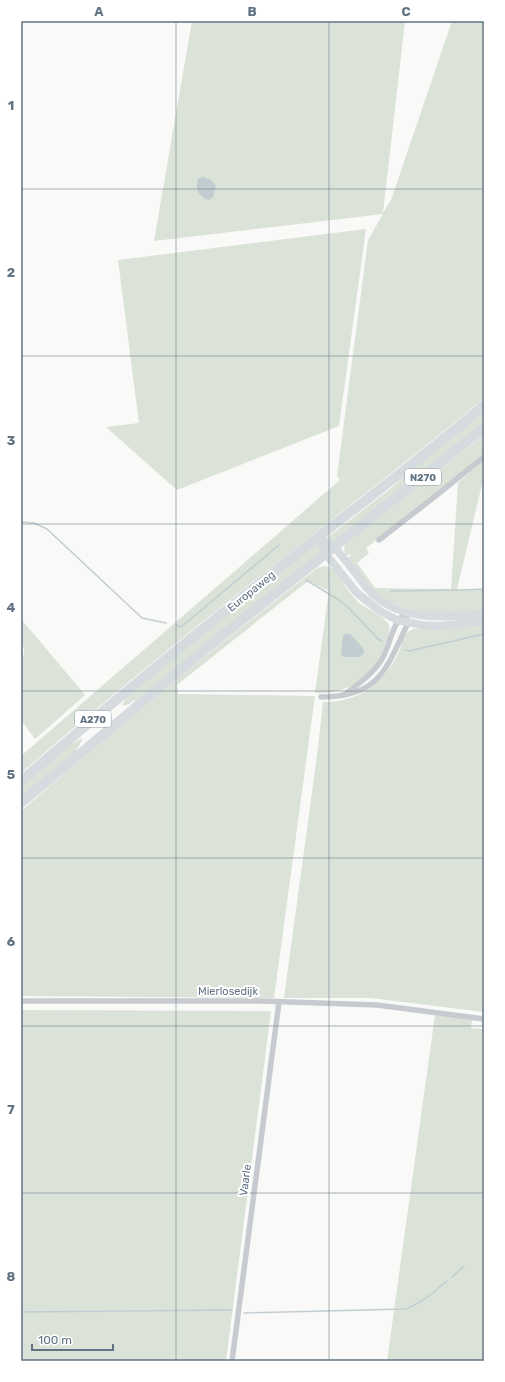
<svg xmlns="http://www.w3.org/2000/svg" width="505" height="1382" font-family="Rubik,sans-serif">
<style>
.green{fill:#dbe2d7}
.water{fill:#c2cdd2}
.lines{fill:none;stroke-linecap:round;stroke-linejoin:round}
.stream{stroke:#c2cdd2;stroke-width:1.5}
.street{stroke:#c7cbcf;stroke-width:5.5}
.secondary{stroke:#d6dbdf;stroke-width:8}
.highway{stroke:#d6dbdf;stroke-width:10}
.grid{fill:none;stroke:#627484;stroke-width:1;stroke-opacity:0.55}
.labels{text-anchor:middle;stroke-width:4;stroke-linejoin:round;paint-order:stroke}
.shield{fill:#fff;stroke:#919ea9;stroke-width:1}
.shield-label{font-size:10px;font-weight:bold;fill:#627484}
.street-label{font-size:11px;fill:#627484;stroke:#fff}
.neatline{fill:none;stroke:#627484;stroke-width:1.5}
.grid-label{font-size:13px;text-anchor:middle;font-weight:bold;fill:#627484}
</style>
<rect width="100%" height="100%" fill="#f9f9f7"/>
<g class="green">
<path d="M192 21H405L383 213 391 200 452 21H484V398C420 452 353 502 288 554 197 625 108 698 21 773V756L340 480 337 476 368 240 383 214 154 241Z"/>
<path d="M366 229 339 426 177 490 106 427 139 423 118 260Z"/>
<path d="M484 409V423L333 543 328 537 395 485 405 475Z"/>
<path d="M484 435V455L411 513 366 548 369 553 357 563 375 588 451 589 458 483 484 460V476L457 589H484V613H421L389 602 371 589 347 559 351 555 349 554 346 556 344 549 345 544Z"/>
<path d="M317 544 323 551 136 701 134 700 129 704 122 706 125 700 129 695 128 694 306 551Z"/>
<path d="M323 566 330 567 333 569C343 580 348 593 359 603 366 608 385 617 389 625 391 630 388 637 386 642 376 675 350 695 315 693L329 591 308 581 177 685 178 694 315 696 274 998 21 996V811L93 749 199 661 317 568Z"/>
<path d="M21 619 85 695 35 739 21 720V656L24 655V648L21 644Z"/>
<path d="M484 622V1012L371 998H284L318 748 323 702C356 703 382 685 397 656 401 649 402 637 408 632 414 627 423 629 429 629 448 629 466 626 484 622Z"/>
<path d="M81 738 82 740 79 746 76 749 77 751 21 799V784L70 742 72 744Z"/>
<path d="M21 1010 271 1011 226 1361H21Z"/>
<path d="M435 1015 472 1020 471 1028 484 1029V1361H387Z"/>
</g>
<g class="water">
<path d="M204 177 211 180 216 186 213 197 209 200C198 197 195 189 198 178Z"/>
<path d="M345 634H350L363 648 364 653 360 657H345L341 655 343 636Z"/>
</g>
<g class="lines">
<g class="stream">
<path d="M21 522 34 523 47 529 142 618 166 623"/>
<path d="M306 580 339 600 350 609 378 639 382 641"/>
<path d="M461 590 484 589"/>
<path d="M391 591 458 590"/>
<path d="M176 625 181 627 279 545"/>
<path d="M405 650 409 651 484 634"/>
<path d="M452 1277 464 1266"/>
<path d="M21 1312 232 1310"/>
<path d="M244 1313 406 1309C422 1303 434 1292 447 1281"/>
</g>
<g class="street">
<path d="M379 540 433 498 484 457"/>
<path d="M321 697C380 697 386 669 408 623L405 613C391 626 391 643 382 659 373 674 358 684 344 695"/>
<path d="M21 1001H261L377 1005 484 1019"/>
<path d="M232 1361 279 1002"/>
</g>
<g class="secondary">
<path d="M319 537 325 553 357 593 380 611 397 620 422 625 439 626 484 621"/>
<path d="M319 537C324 540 330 543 334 547 345 558 356 575 367 588 396 622 443 618 484 614"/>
</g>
<g class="highway">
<path d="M21 781C112 702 205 626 299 552 361 503 424 457 484 405"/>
<path d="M21 803 208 647 484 428"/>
</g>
</g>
<path class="grid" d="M176 21V1361M329 21V1361M21 189H484M21 356H484M21 524H484M21 691H484M21 858H484M21 1026H484M21 1193H484"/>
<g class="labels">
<g class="shield">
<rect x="405" y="469" width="36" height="16" rx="3"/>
<rect x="75" y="711" width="36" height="16" rx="3"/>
</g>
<g class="shield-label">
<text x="423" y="481">N270</text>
<text x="93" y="723">A270</text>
</g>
<g class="street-label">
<text transform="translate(251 591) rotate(-39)" y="4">Europaweg</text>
<text x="228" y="995">Mierlosedijk</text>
<text transform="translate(245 1180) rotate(-83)" y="4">Vaarle</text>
</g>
</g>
<rect width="505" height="1382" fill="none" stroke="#ffffff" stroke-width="44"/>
<path d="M32 1344v6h81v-6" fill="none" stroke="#627484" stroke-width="2"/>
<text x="38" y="1344" font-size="12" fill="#627484" stroke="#ffffff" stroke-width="3" paint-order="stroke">100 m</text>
<rect x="22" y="22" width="461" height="1338" class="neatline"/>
<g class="grid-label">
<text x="99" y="16">A</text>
<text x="252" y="16">B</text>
<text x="406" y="16">C</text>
<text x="11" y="110">1</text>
<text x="11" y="277">2</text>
<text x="11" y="445">3</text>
<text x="11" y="612">4</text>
<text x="11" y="779">5</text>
<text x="11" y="946">6</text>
<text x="11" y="1114">7</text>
<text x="11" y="1281">8</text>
</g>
</svg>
